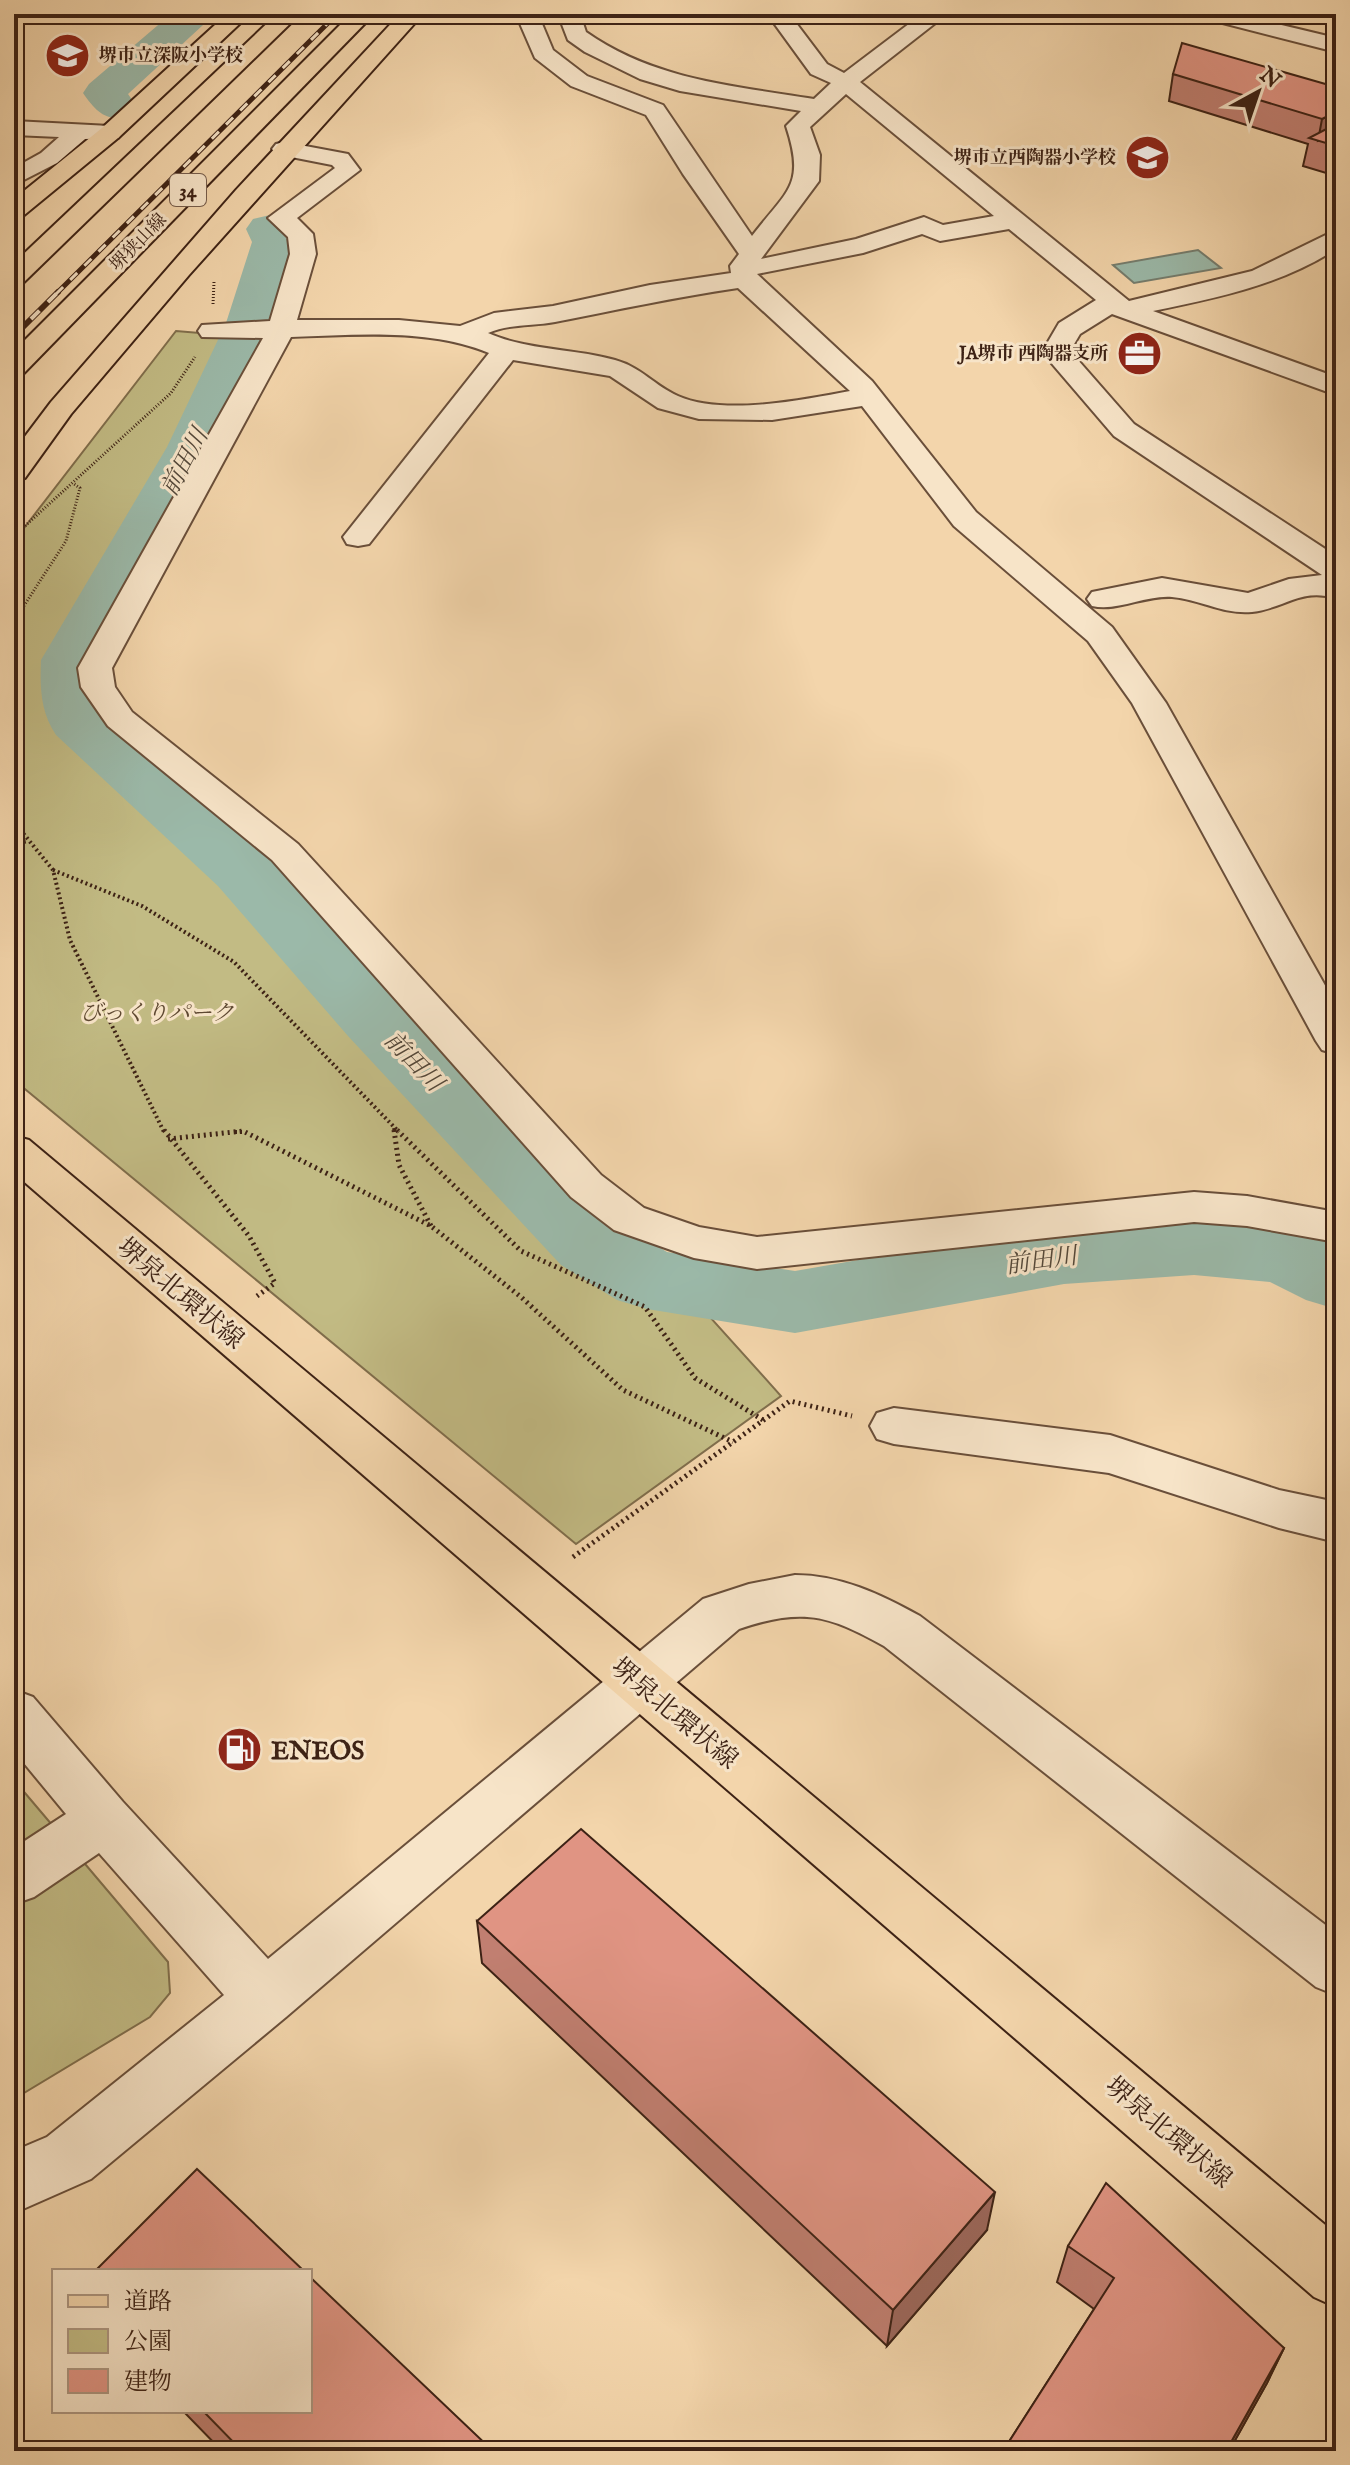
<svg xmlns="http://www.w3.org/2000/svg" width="1350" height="2465" font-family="'IM FELL English','Noto Serif JP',serif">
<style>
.green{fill:#c2bb84;stroke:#806e4c;stroke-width:2}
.water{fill:#9bb9a9;stroke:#757d6e;stroke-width:2}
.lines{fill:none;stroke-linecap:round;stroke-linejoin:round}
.river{fill:#9bb9a9;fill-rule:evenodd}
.minor-casing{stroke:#6a4f3a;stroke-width:4}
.major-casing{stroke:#3d2215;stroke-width:4}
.path-far2{stroke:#3d2215;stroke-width:3;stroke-dasharray:1 2;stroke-linecap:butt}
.path-far1{stroke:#3d2215;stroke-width:4;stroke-dasharray:2 3;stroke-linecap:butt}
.path{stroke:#3d2215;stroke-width:5;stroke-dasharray:2 4;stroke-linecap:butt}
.minor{fill:#f7e4c8;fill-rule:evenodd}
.major{fill:#f3d5ab;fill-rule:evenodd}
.rail-far1-casing{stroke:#3d2215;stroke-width:5}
.rail-casing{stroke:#3d2215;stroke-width:6}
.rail-far1{stroke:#f7e4c8;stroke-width:3;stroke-dasharray:10;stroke-linecap:butt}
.rail{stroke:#f7e4c8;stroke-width:4;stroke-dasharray:12;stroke-linecap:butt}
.wall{fill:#c17f71;stroke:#3d2215;stroke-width:2}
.shaded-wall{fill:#9d685c;stroke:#3d2215;stroke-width:2}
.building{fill:#e09483;stroke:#3d2215;stroke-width:2}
.labels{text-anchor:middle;stroke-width:6;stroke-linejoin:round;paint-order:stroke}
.far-poi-label{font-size:18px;font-weight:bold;fill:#3d2215;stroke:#f7e4c8;text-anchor:end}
.far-street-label{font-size:18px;fill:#3d2215;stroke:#f7e4c8}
.shield{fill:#f7e4c8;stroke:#755c4b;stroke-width:2}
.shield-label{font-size:20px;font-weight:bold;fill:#3d2215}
.park-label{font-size:22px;font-style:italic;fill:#5e4831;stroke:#f7e4c8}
.water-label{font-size:24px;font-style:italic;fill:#54483a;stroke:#f7e4c8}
.near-street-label{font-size:26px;fill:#3d2215;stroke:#f7e4c8}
.near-poi-label{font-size:26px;font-weight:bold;fill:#3d2215;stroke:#f7e4c8;text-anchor:start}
</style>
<rect width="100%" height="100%" fill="#f3d5ab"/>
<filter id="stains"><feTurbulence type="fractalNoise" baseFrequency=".0025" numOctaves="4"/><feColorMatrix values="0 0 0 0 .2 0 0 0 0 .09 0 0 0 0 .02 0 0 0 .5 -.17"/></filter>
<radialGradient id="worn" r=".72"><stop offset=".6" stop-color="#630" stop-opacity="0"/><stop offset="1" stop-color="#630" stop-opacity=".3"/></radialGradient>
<g class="green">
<path d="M176 331 236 336 62 638 47 670 69 734 218 867 561 1239 623 1282 701 1307 781 1396 576 1544 14 1080V541Z"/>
<path d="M14 1780 168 1962 170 1993 150 2017 14 2099Z"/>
</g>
<path class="water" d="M1198 250 1221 268 1134 283 1113 265Z"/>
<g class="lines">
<g class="river">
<path d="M171 14H215L128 94 137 107 131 116C106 122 97 113 83 93L89 84Z"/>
<path d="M270 215 287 219 300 242 276 323 221 447 103 660V689L109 714 268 856 400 1002 619 1223 667 1252 795 1271 1064 1224 1194 1217 1284 1224 1336 1244V1309L1306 1300 1270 1282 1194 1275 1064 1284 795 1333 647 1309 617 1300 561 1265 348 1036 218 886 56 735C40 711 40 687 41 660L167 447 226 323 252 242 246 229 253 219Z"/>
</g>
<defs>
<g id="minor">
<path d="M519 14H541L540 19 553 50 587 76 663 105 752 236C787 190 806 186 786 126L801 111 680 91 640 79 585 52 568 40 558 14H580L586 32C654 80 734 86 814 99L831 83 811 74 771 19 774 14H796L793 19 827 64 844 73 922 14H947L860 82 1129 301 1252 271 1336 230V249C1281 285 1216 298 1153 311L1336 377V395L1112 314 1080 334 1070 351 1134 424 1336 556V598C1299 588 1286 608 1252 612 1224 615 1199 599 1172 597 1145 595 1117 612 1092 606L1087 599 1092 592 1162 578 1248 593 1289 579 1322 575 1114 436 1042 352 1059 323 1096 300 1009 229 940 241 922 234 863 253 757 274 872 381 976 512 1112 627 1166 703 1336 1005V1054L1322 1050 1316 1041 1132 703 1088 641 954 526 862 406 772 420 699 419 658 408 610 376 513 360 369 544 358 546 347 544 343 537 489 353C428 328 356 335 291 337L112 668 115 687 132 712 298 844 601 1175 644 1208 699 1227 757 1237 1194 1192 1247 1196 1336 1212V1242L1247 1226 1194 1222 757 1269 694 1258 614 1230 571 1197 272 860 108 726 81 687 78 668 263 338 202 337 198 331 202 325 270 321 290 254 288 237 268 218 335 168 332 165 276 154 272 149 276 144 284 142 348 154 360 170 297 218 313 234 316 254 297 320H399L460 326 494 313 553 306 650 285 731 273 730 266 739 254 683 174 646 115 571 86 535 58 518 19ZM846 94 994 216 943 225 924 217 856 239 761 259 819 181 820 155 810 127ZM738 288 850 391C802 400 724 416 678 396 655 386 641 367 615 360 572 348 529 351 488 333 509 324 533 326 555 322 616 310 676 297 738 288Z"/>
<path d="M1199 14H1236L1336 38V52L1203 18Z"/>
<path d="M14 121 110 126 118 128 122 133 118 138 85 139 57 163 14 185V168L41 153 59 137 14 135Z"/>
<path d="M894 1408 1110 1435 1279 1490 1336 1502V1542L1279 1528 1109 1473 894 1444 877 1439 870 1426 877 1413Z"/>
<path d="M795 1575C840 1575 880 1594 920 1616L1336 1933V1995L1316 1987 884 1646C827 1614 802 1608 739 1629L286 2017 91 2179 14 2213V2151L47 2137 224 1995 99 1853 34 1897 14 1904V1848L66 1814 14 1751V1690L33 1697 123 1802 268 1959 703 1599 749 1584Z"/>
</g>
<g id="major">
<path d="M227 14H250L118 138 23 216 14 218V199L102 128Z"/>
<path d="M277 14H300L23 283 14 285V263Z"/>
<path d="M351 14H374L24 373 14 375V351Z"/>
<path d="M400 14H423L189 275 71 414 25 478 14 481V451L51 402 236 190Z"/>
<path d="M14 1136 29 1140 1336 2234V2307L1314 2297 14 1173Z"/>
</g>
</defs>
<use href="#minor" class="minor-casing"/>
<use href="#major" class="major-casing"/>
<g class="path-far2">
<path d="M213 304 214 282"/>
<path d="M14 536 171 393 195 357"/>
<path d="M14 621 66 541 80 488 74 484"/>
</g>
<g class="path-far1">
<path d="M14 822 53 870 70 940 164 1132"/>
<path d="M14 844 28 841"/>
<path d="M53 870 142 906 234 962 399 1132"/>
<path d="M394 1128 395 1132"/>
<path d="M235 1132H245"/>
</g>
<g class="path">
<path d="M164 1130 249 1236 275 1283 257 1296"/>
<path d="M394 1130 399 1165 431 1226"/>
<path d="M397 1130 521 1251 645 1307 695 1378 763 1420"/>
<path d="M168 1139 243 1131 431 1226 521 1297 623 1390 733 1442"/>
<path d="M573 1557 790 1401 852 1416"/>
</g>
<use href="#minor" class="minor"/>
<use href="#major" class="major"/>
<defs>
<path id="rail-far1" d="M56 294 337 14"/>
<path id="rail" d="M14 336 58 292"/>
</defs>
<use href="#rail-far1" class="rail-far1-casing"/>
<use href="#rail" class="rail-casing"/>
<use href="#rail-far1" class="rail-far1"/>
<use href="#rail" class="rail"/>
</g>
<g class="wall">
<path d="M1173 74 1336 87V176L1303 166 1308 144 1169 101Z"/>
<path d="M477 1921 987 2230 887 2346 482 1963Z"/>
<path d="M1068 2246 1284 2348 1267 2383 1229 2451H1003L1094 2309 1057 2282Z"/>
<path d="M183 2411H310L493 2451H222Z"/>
</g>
<g class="shaded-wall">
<path d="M1336 112V137L1318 141 1322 119Z"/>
<path d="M995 2192 987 2230 887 2346 893 2310Z"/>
<path d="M1284 2348 1267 2383 1229 2451H1226Z"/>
</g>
<g class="building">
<path d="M1182 43 1336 87V112L1322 119 1173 74Z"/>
<path d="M1336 124V146L1309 138Z"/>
<path d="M581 1829 995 2192 893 2310 477 1921Z"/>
<path d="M197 2169 304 2271H95Z"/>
<path d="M1106 2183 1284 2348 1226 2451H1003L1114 2278 1068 2246Z"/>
<path d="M310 2277 493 2451H242L203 2411H310Z"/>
</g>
<defs>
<symbol id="school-disc" viewBox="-11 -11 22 22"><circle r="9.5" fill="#8f2418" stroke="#f7e4c8"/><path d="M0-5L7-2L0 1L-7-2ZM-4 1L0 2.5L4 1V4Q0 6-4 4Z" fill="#fff"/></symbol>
<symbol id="office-disc" viewBox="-11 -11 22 22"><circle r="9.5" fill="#8f2418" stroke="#f7e4c8"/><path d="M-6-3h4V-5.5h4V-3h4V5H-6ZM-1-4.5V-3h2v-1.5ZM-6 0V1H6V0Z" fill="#fff"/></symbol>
<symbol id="fuel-disc" viewBox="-11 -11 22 22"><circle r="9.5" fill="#8f2418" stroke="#f7e4c8"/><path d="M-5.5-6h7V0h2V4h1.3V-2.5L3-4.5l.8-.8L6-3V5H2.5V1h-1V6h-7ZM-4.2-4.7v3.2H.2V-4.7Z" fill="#fff"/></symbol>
</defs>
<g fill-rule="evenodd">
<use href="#school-disc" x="42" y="30" width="51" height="51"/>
<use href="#school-disc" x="1122" y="132" width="51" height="51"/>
<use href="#office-disc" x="1114" y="328" width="51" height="51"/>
<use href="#fuel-disc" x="214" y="1724" width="51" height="51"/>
</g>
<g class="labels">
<g class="far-poi-label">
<text x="99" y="61" text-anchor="start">堺市立深阪小学校</text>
<text x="1116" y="163">堺市立西陶器小学校</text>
<text x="1108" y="359">JA堺市 西陶器支所</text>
</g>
<g class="far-street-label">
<text transform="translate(138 242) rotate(-46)" y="6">堺狭山線</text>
</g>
<rect class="shield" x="170" y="174" width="36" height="32" rx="6"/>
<g class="shield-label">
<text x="188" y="197">34</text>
</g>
<g class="park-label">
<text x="157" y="1020">びっくりパーク</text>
</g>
<g class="water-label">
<text transform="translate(184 462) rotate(-62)" y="8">前田川</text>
<text transform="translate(414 1061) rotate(46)" y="8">前田川</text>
<text transform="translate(1041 1260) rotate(-8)" y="8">前田川</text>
</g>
<g class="near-street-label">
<text transform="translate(181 1293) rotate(40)" y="9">堺泉北環状線</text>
<text transform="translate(675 1713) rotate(40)" y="9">堺泉北環状線</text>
<text transform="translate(1169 2132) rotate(40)" y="9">堺泉北環状線</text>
</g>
<g class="near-poi-label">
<text x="271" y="1759">ENEOS</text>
</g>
</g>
<rect width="1350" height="2465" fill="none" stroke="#f3d5ab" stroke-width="48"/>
<rect x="16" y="16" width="1318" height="2433" fill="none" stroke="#3d2215" stroke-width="4"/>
<rect x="24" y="24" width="1302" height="2417" fill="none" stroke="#3d2215" stroke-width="2"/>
<rect x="52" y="2269" width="260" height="144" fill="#f7e4c8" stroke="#ad9680" stroke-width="2"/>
<rect x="68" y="2295" width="40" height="12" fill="#f3d5ab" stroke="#ad9680" stroke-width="2"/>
<text x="124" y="2309" font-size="24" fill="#3d2215">道路</text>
<rect x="68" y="2329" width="40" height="24" fill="#c2bb84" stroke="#ad9680" stroke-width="2"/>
<text x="124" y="2349" font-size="24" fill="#3d2215">公園</text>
<rect x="68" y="2369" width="40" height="24" fill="#e09483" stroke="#ad9680" stroke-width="2"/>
<text x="124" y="2389" font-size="24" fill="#3d2215">建物</text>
<g transform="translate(1258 92) rotate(40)" stroke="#f7e4c8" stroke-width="6" paint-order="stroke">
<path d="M0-6L14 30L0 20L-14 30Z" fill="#3d2215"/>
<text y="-12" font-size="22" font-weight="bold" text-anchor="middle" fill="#3d2215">N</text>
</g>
<rect width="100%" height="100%" filter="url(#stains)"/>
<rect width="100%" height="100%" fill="url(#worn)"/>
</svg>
